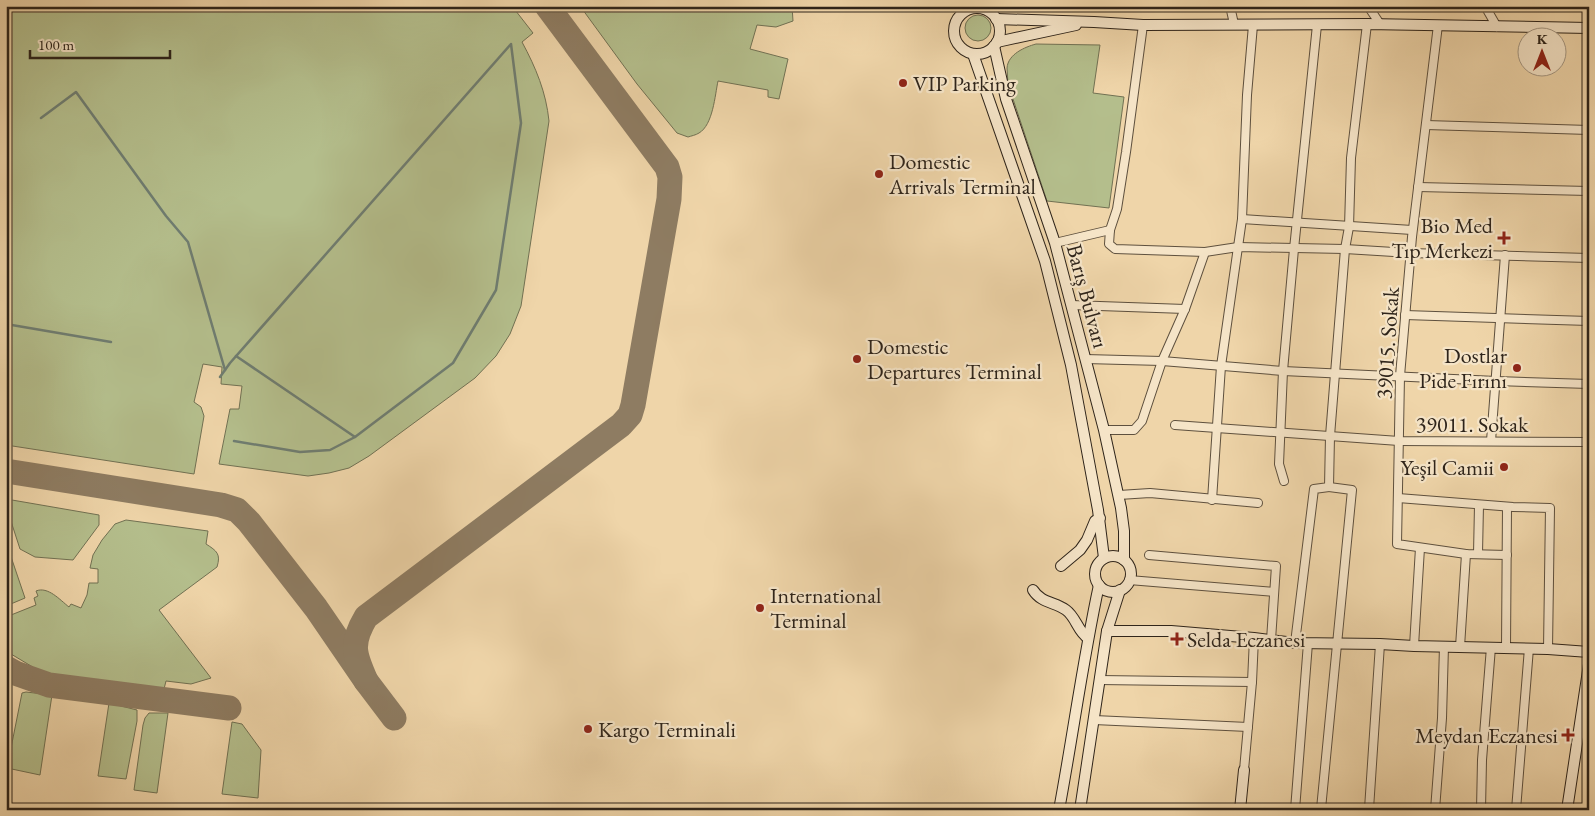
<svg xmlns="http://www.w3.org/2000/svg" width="1595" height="816" font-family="'EB Garamond',serif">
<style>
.green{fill:#b4be8c;stroke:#717153}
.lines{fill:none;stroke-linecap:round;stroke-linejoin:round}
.stream{stroke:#6f7d71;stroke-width:2.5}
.taxiway{stroke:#8e7c62;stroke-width:25}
.street-casing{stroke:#5e503e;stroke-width:10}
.secondary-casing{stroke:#2e241a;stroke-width:12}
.street{stroke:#f5e4c7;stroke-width:8}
.secondary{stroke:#f5e4c7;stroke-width:10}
.poi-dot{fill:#8f2418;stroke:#f5e4c7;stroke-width:2}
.labels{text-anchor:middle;stroke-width:4.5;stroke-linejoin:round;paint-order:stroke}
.poi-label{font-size:22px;fill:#2e241a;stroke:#f5e4c7;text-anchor:start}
.street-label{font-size:22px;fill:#2e241a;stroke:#f5e4c7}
</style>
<rect width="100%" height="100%" fill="#efd5a9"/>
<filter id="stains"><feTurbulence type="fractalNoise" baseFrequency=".004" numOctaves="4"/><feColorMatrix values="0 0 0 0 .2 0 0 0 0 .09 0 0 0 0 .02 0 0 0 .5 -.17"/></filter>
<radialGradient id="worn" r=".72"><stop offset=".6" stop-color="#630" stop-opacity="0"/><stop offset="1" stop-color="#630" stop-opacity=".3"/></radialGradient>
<g class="green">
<path d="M6 6H512L533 33 522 42C536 68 546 92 549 121L521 306 510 334 496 356 475 378 369 456 349 468 329 473 308 476 219 464 230 409H239L242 386 221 384 222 367 203 364 194 402 201 407 204 416 194 474 6 445Z"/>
<path d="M580 6H792L793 21 776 27 757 25 750 49 788 59 779 99 768 97V90L718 81C715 95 713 125 699 133 696 135 691 136 688 137L677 133 637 84Z"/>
<circle cx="978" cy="28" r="13"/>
<path d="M1036 44 1100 45 1093 93 1124 97 1109 208 1047 201 1008 84C1008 79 1007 73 1007 68 1008 54 1025 47 1036 44Z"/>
<path d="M12 500 99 515V525L73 560 35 557 20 549 7 509Z"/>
<path d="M126 520 208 531 206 544C217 551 221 554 217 567L159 610 211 678 191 684 166 681 163 693 41 672 6 651V617L36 605 34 598 38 596 36 591C48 586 60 600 69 607L71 604 81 608 87 595 89 583H98V569L90 568 93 555 102 540 115 524Z"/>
<path d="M6 542 25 598 6 606Z"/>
<path d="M26 692 52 695 40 775 7 768 22 693Z"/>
<path d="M109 703 137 710V721L126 779 98 776Z"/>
<path d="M149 713H168L157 793 134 790 143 725 145 718Z"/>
<path d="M232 722 242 724 261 750 258 798 222 794Z"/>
</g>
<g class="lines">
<g class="stream">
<path d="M41 118 76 92 166 216 188 242 225 370"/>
<path d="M6 324 111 342"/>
<path d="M220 377 230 363 511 44 521 123 496 290 453 363 355 437"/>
<path d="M234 441 300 452 330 450 355 437 236 356"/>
</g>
<g class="taxiway">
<path d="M6 471 221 505 237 510 249 522 316 608 366 681 394 718"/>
<path d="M6 668 15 673 49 685 229 708"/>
<path d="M366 681C354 654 350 644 366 617L621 425 630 415 633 405 669 199 670 177 667 167 547 6"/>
</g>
<defs>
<g id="street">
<path d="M1230 6 1234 24"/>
<path d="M1368 6 1380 24"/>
<path d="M1485 6 1497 27"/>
<path d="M1143 25 1126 152 1117 209 1110 230 1109 244 1115 249 1205 252 1238 247 1345 249 1410 253 1589 258"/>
<path d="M1438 25 1412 237 1400 376 1397 544 1466 554 1507 555"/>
<path d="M1426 125 1589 130"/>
<path d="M1418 187 1589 191"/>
<path d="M1242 219 1412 230"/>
<path d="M1055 243 1110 230"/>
<path d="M1071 305 1185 309"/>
<path d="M1405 315 1589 321"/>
<path d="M1085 359 1162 361 1283 371 1496 381 1589 384"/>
<path d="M1175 425 1399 441 1589 442"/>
<path d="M1104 430H1134L1142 421 1162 361 1185 309 1205 252"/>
<path d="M1491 441 1505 255"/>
<path d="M1284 481 1279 464 1283 371 1294 249 1317 25"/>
<path d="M1329 487 1352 490 1321 809H1369L1380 644"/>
<path d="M1119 495 1150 493 1258 503"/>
<path d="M1398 498 1513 507 1550 508 1548 649"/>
<path d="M1212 500 1221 366 1242 219 1247 95 1253 25"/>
<path d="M1478 554 1479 505"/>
<path d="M1149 555 1276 566 1271 640"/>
<path d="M1129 580 1274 592"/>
<path d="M1295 643 1314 489 1329 487 1330 436 1345 249 1349 227 1351 158 1367 24"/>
<path d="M1414 646 1420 548"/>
<path d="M1460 647 1466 554"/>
<path d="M1506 648 1507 507"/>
<path d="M1099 680 1252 682"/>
<path d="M1094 720 1248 727"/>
<path d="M1244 770 1252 682 1254 638"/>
<path d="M1568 808 1581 810"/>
<path d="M1295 810 1308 643"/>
<path d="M1435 810 1442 718 1444 646"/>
<path d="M1481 810 1482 760 1491 647"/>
<path d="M1516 810 1529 648"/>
</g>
<g id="secondary">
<circle cx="977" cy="31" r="23"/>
<path d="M996 19 1094 22 1143 25 1367 24 1589 28"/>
<path d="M997 42 1076 25"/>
<path d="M994 46 1006 99 1055 243 1104 430 1121 508 1124 531V560"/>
<path d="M973 54 1045 261 1071 365 1098 510 1104 558"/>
<circle cx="1113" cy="574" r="18"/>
<path d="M1061 566 1080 550 1087 540 1095 521 1100 518"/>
<path d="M1033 590C1041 603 1055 602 1066 610 1076 617 1078 632 1088 638"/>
<path d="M1107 631H1171L1254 638 1295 643 1380 644 1414 646 1548 649 1589 652"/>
<path d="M1059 810C1073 735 1083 659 1099 585"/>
<path d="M1080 810 1107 631 1120 590"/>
<path d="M1240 810 1244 770"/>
<path d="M1567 810 1589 664"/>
</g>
</defs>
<use href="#street" class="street-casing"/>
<use href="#secondary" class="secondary-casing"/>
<use href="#street" class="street"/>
<use href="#secondary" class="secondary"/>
</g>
<g class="poi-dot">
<circle cx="903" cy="83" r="5"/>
<circle cx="879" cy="174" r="5"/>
<path d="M1501.5 230.5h5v5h5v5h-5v5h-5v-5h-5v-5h5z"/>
<circle cx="857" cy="359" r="5"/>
<circle cx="1517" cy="368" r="5"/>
<circle cx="1504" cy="467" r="5"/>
<circle cx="760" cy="608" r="5"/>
<path d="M1174.5 631.5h5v5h5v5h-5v5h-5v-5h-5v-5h5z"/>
<circle cx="588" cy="729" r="5"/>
<path d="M1565.5 727.5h5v5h5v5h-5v5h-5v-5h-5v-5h5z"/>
</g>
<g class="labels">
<g class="poi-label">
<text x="913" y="91">VIP Parking</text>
<text x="889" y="169">Domestic<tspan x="889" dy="25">Arrivals Terminal</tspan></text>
<text x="1493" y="233" text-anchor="end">Bio Med<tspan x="1493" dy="25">Tıp Merkezi</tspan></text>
<text x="867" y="354">Domestic<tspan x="867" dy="25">Departures Terminal</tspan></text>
<text x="1507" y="363" text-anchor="end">Dostlar<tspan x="1507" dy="25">Pide Fırını</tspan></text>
<text x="1494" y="475" text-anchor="end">Yeşil Camii</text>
<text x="770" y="603">International<tspan x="770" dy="25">Terminal</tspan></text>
<text x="1187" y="647">Selda Eczanesi</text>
<text x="598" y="737">Kargo Terminali</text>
<text x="1558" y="743" text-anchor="end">Meydan Eczanesi</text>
</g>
<g class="street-label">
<text transform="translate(1088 296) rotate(75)" y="8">Barış Bulvarı</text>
<text transform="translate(1387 343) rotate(-86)" y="8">39015. Sokak</text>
<text x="1472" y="432">39011. Sokak</text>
</g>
</g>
<rect width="1595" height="816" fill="none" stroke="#efd5a9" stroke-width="25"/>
<rect x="8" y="8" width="1580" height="801" fill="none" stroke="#2e241a" stroke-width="2.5"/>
<rect x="12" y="12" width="1570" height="791" fill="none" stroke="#2e241a"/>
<g transform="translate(1542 52)"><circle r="24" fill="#f5e4c7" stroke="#a59782"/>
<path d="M0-4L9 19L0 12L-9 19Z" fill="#8f2418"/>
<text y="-8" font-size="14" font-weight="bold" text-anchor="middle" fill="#2e241a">K</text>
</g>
<path d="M30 50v8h140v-8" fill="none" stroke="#2e241a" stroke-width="2.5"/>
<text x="38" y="50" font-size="15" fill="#2e241a" stroke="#f5e4c7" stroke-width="4" paint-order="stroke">100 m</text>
<rect width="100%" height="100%" filter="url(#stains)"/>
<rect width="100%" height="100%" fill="url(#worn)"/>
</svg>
